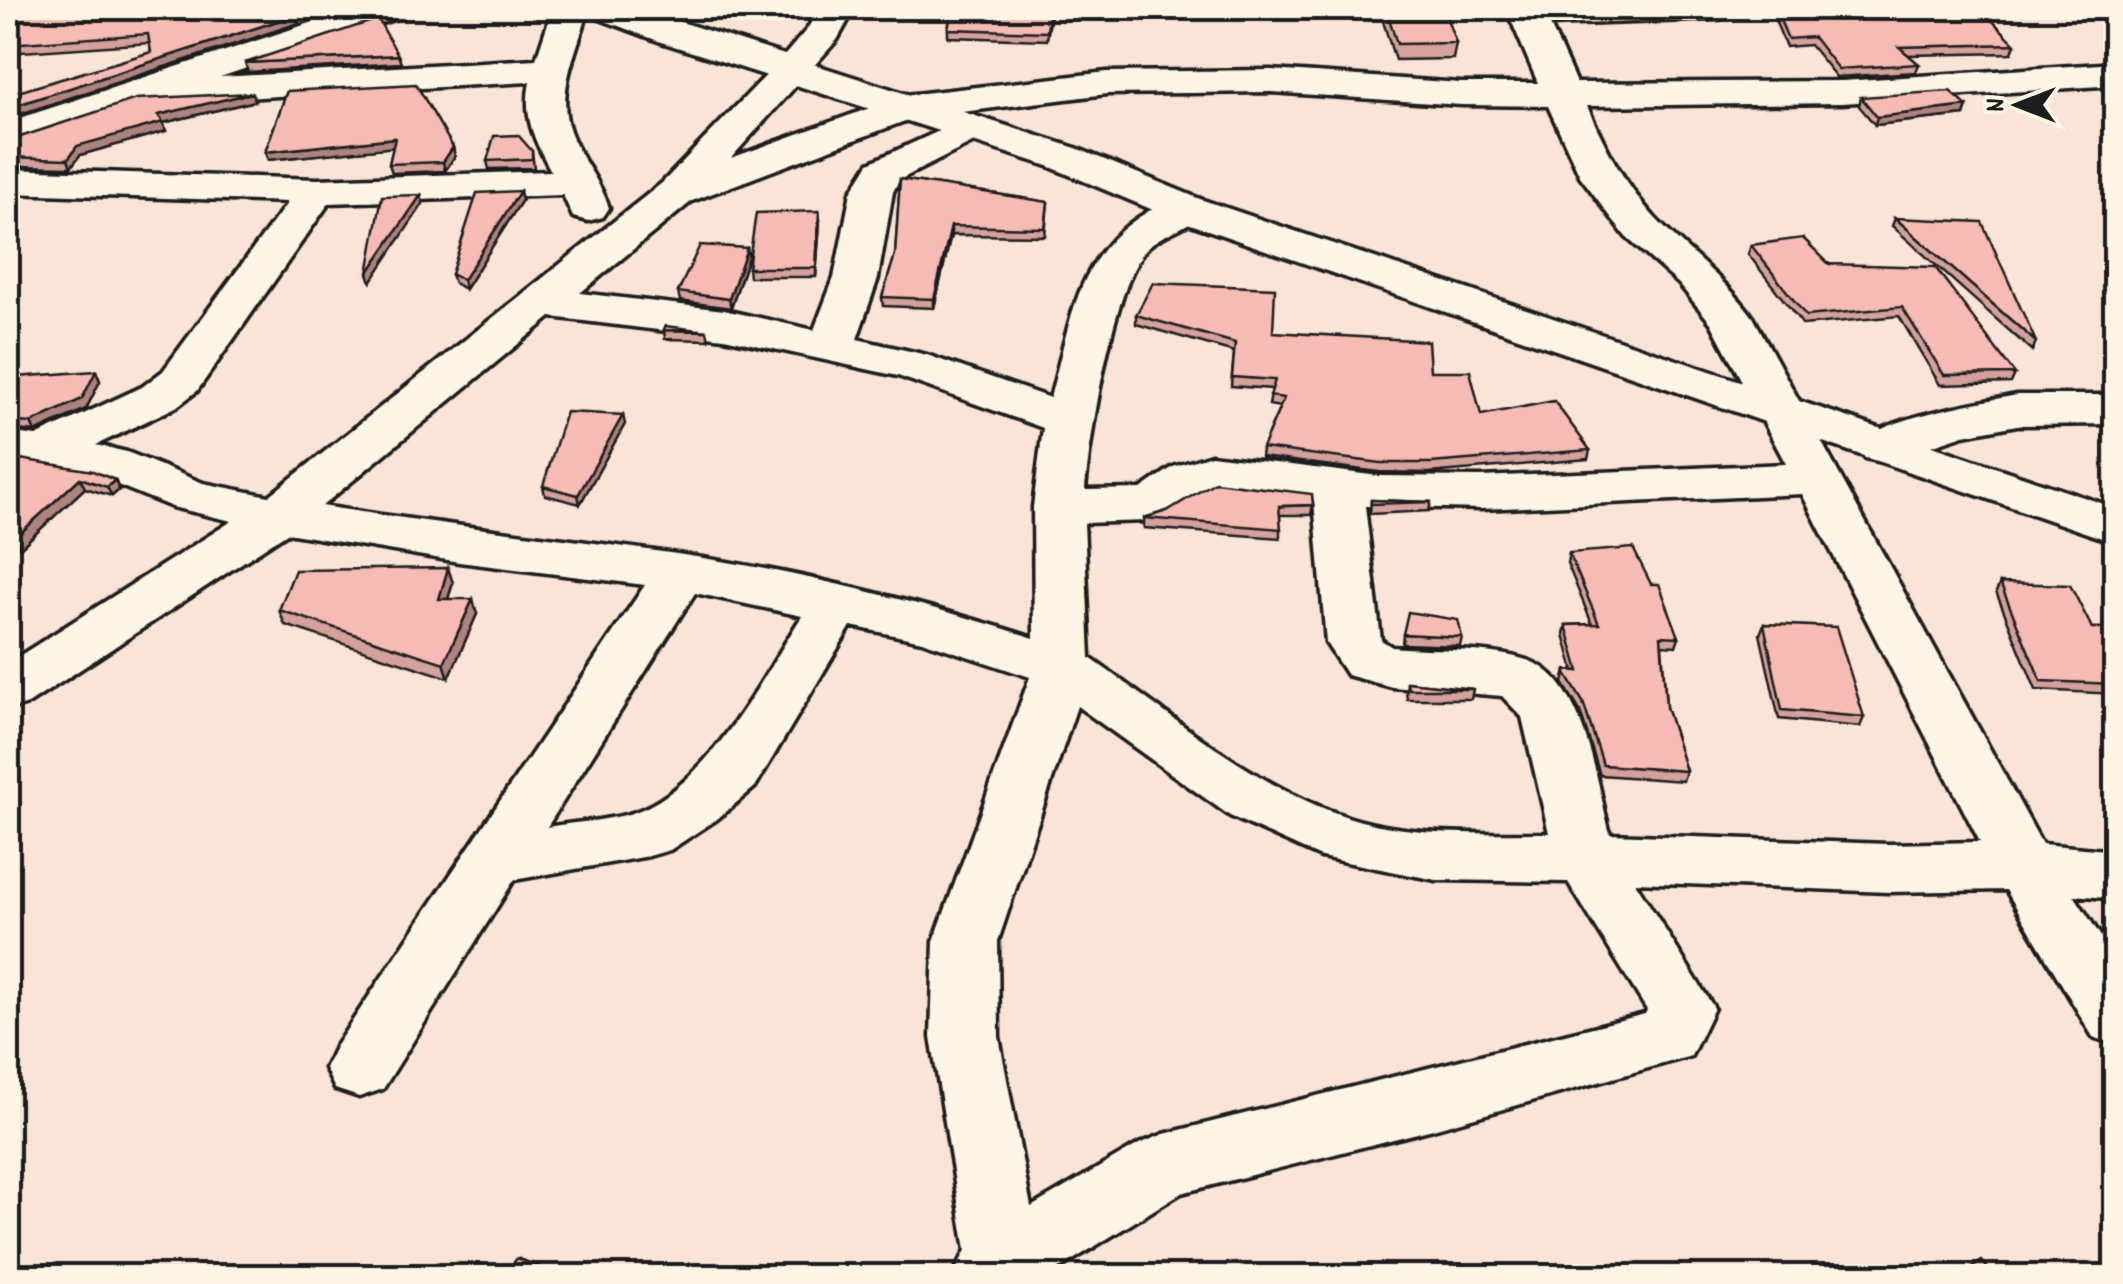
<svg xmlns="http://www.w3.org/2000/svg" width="2123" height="1284" font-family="Dekko,sans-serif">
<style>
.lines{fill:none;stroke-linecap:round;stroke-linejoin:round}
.minor-casing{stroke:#1c1c1c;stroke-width:7}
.tertiary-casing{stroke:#1c1c1c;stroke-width:7}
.minor{fill:#fcf5e5;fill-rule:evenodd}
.tertiary{fill:#fcf5e5;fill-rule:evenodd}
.wall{fill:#d4a19c;stroke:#1c1c1c;stroke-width:2.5}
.shaded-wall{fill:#ad837f;stroke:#1c1c1c;stroke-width:2.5}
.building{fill:#f7bbb5;stroke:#1c1c1c;stroke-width:2.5}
</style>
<rect width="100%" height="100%" fill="#fae4d7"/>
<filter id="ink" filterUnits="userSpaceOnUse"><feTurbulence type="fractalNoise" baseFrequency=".01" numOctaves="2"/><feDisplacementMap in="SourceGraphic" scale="20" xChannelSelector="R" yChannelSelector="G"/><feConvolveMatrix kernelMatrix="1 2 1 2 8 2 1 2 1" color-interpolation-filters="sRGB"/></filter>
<g filter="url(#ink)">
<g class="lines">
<defs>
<g id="minor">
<path d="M356 8H408L403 16 220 77 536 59 553 8H589C579 47 555 90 570 131 580 160 600 179 609 208L603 217 588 221 573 217 563 195 329 203 197 391 176 407 96 445 127 452 203 483 269 496 662 183 778 63 808 28 819 8H855L837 40 731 158 906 95 1107 72 1271 70 1461 83H1538L1506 8H1735L1730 16 1717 19 1550 25 1576 83 1842 81 2116 63V85L1842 103 1587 106C1605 147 1624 184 1655 218 1687 252 1725 278 1753 317L2042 844 2116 851V899L2074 895 2116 960V1045L2093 1037 2006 890 1888 892 1635 882 1714 1008 1691 1056 1433 1129 1181 1193 1047 1276H953L966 1250 931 1037 934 941 1030 677 922 641 851 626 755 787 717 819 670 850 649 856 514 880 383 1089 359 1097 335 1089 325 1068 335 1047 645 585 459 562 287 533 28 704 8 710V663L232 521 172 507 98 477 8 462V432L36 436 142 387 163 371 288 202 8 193V169L317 179 551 171C534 140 523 117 530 82L138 104 8 147V122ZM1271 92 1461 105 1548 106 1580 176 1626 237 1679 284 1711 323 1786 464 1481 477 1379 476 1211 455 1173 467 1141 489 1085 490C1090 438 1113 280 1149 246 1166 231 1192 228 1206 208L1200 199C1179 194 1167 201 1149 211 1075 253 1071 323 1050 398L927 355 857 339 878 278 893 192 899 180 986 136 992 128 986 120 972 116 869 163 851 192 834 278 814 330 724 310 580 293 692 201 913 118 1107 94ZM551 317 724 338 898 376 1043 428 1033 507 1034 638C921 602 795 571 677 554 559 537 440 525 322 506ZM1213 487 1314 500 1326 643 1347 675 1392 687 1502 696 1522 717 1549 833C1484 833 1414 837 1351 818 1255 788 1172 715 1090 658L1084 523 1147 521 1165 517ZM1802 494 1980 842 1888 844 1610 834C1597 785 1585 683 1532 662 1495 647 1433 651 1392 647L1381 640 1365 506 1481 509ZM695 593 802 616C762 678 707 789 632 813 606 821 575 822 547 827ZM1077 706 1230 816 1321 857 1436 880 1568 882 1647 1010 1645 1014 1164 1134 1139 1144 1031 1207 999 1037 998 941Z"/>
<path d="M2017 395H2116V424L2017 425 1964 435 1882 462 1865 458 1857 447C1877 418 1981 402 2017 395Z"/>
</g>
<path id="tertiary" d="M587 8H637L1076 148 1200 199 2116 508V543L1170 217 1048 166 661 42 592 16Z"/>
</defs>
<use href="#minor" class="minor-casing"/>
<use href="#tertiary" class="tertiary-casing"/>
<use href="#minor" class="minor"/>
<use href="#tertiary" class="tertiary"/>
</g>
<g class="wall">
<path d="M8 8 299 23 151 52 150 43 8 53Z"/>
<path d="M765 8H817L814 9Z"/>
<path d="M952 8H1052L1047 40 948 37V29Z"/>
<path d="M1384 8H1443L1456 43 1453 59 1395 60 1382 18Z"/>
<path d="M1770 8H1980L2015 44 2012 53 1908 55 1919 64 1916 72 1836 77 1810 45 1786 47Z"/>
<path d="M398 55 401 63 248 72 245 63Z"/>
<path d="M287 91 453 147 455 156 445 171 392 173 389 164 393 147 268 160 265 152Z"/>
<path d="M1861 97 1967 106 1964 115 1875 125 1859 106Z"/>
<path d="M255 101 163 123 166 131 80 155 71 167 8 166V141Z"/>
<path d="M532 151 534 168 489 169 487 161Z"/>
<path d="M900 179 1048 202 1045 236 951 235 934 308 883 306 882 297 895 255Z"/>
<path d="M522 200 465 289 454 283 451 274Z"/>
<path d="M819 211 820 220 816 277H749L748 268Z"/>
<path d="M1895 218 2036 342 2032 351 1892 226Z"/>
<path d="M1751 245 1829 264 2015 374 2011 383 1940 385 1899 316 1803 325 1748 254Z"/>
<path d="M747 248 748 257 731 308 680 301 678 292Z"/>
<path d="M1136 315 1273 332 1430 371 1481 415 1590 450 1588 459 1429 473 1379 472 1261 457 1262 448 1280 407 1269 405 1272 389 1231 386 1234 352 1136 324Z"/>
<path d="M664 330 707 331 709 340 665 339Z"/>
<path d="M96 371 100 381 86 409 35 432 8 429V391Z"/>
<path d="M625 424 580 504 545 495 543 486Z"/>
<path d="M8 457 115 480 119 490 112 496 85 488 20 548 8 545Z"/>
<path d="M1371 500 1431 502 1429 511 1370 514Z"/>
<path d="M1313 505 1311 515H1280V538L1144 528V518L1167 511Z"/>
<path d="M1569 553 1651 584 1679 637 1676 646 1662 645 1666 707 1686 771 1683 781 1600 775 1580 711 1563 683 1566 670 1574 671 1564 634 1566 625 1592 624 1567 563Z"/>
<path d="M453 583 448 599 477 614 449 678 285 625 279 610Z"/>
<path d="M2000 583 2092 628H2116V694L2036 690 1996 592Z"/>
<path d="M1764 624 1864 717 1860 727 1779 719 1760 634Z"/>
<path d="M1403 634 1462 637 1460 646 1402 644Z"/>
<path d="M1407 682 1473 689 1471 699H1407L1406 692Z"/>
</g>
<g class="shaded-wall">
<path d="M296 15 299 23 8 118V108Z"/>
<path d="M252 93 255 101 163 123 166 131 80 155 71 167 68 159 77 146 158 115Z"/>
<path d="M1967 106 1964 115 1875 125 1877 117Z"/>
<path d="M395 138 397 147 268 160 265 152Z"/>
<path d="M453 147 455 156 445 171 443 162Z"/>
<path d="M520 191 522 200 465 289 463 280Z"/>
<path d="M421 195 423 204 371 282 368 273Z"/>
<path d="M819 211 820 220 816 277V268Z"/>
<path d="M951 226V235L934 308V299Z"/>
<path d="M747 248 748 257 731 308 729 299Z"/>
<path d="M96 371 100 381 86 409 35 432 31 423Z"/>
<path d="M623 415 625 424 580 504 578 495Z"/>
<path d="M80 478 85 488 20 548 15 538Z"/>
<path d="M115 480 119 490 112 496 107 487Z"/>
<path d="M448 568 453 583 443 614 439 599Z"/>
<path d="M473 599 477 614 449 678 444 663Z"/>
</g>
<g class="building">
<path d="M8 8H286L296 15 8 108V95L151 52 148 34 8 44Z"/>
<path d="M952 8H1050L1047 32 948 29Z"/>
<path d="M1386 8H1443L1456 43 1397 44Z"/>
<path d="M1775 8H1980L2015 44 1899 47 1919 64 1838 69 1813 37 1788 39Z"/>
<path d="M378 19 398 55 245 63Z"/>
<path d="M416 84 453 147 443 162 389 164 395 138 265 152 287 91Z"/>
<path d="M1950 91 1967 106 1877 117 1861 97Z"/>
<path d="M252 93 158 115 163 122 77 146 68 159 8 157V141L136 99Z"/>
<path d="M518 135 532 151V159L487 161 494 136Z"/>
<path d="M900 179 1048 202 1045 228 951 226 934 299 882 297 895 255Z"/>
<path d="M520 191 463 280 451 274 477 193Z"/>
<path d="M421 195 368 273 382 196Z"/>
<path d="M819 211 816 268H748L756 213Z"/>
<path d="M1895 218 1982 222 2036 342Z"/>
<path d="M1803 238 1829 264 1935 267 2015 374 1944 375 1902 307 1806 316 1751 245Z"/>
<path d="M700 245 747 248 729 299 678 292Z"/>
<path d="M1153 283 1275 288 1273 332 1428 341 1430 371H1470L1481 415 1554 401 1590 450 1431 463H1381L1262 448 1284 398 1270 396 1275 380 1232 377 1235 343 1136 315Z"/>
<path d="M665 326 707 331 664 330Z"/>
<path d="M96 371 82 399 31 423 8 421V391L16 377Z"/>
<path d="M566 412 623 415 578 495 543 486Z"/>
<path d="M8 457 93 471 115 480 107 487 80 478 15 538 8 537Z"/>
<path d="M1215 482 1312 494 1313 505 1279 506 1281 529 1144 518 1167 511Z"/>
<path d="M1371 500 1431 502 1371 504Z"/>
<path d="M1633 548 1651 584H1659L1679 637 1661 636 1666 707 1686 771 1603 765 1583 702 1566 674V670L1579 671 1566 625 1599 624 1569 553Z"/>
<path d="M448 568 439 599H473L444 663 279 610 295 570Z"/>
<path d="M2000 583 2070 585 2092 628H2116V684L2041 681Z"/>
<path d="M1408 612 1458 620 1462 637 1403 634Z"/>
<path d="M1764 624 1836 627 1864 717 1782 710Z"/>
<path d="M1407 682 1473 689H1408Z"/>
<path d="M517 1258 563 1276H504Z"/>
<path d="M1982 1261 1994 1276H1959Z"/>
</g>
</g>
<rect width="2123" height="1284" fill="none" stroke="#fcf5e5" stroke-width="40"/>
<rect x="20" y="20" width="2083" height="1244" fill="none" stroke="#1c1c1c" stroke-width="4" filter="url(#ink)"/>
<g transform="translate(2018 105) rotate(270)" stroke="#fcf5e5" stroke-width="8" paint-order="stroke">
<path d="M0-8L18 38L0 25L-18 38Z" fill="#1c1c1c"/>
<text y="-15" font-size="28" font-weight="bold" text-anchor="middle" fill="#1c1c1c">N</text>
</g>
</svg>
